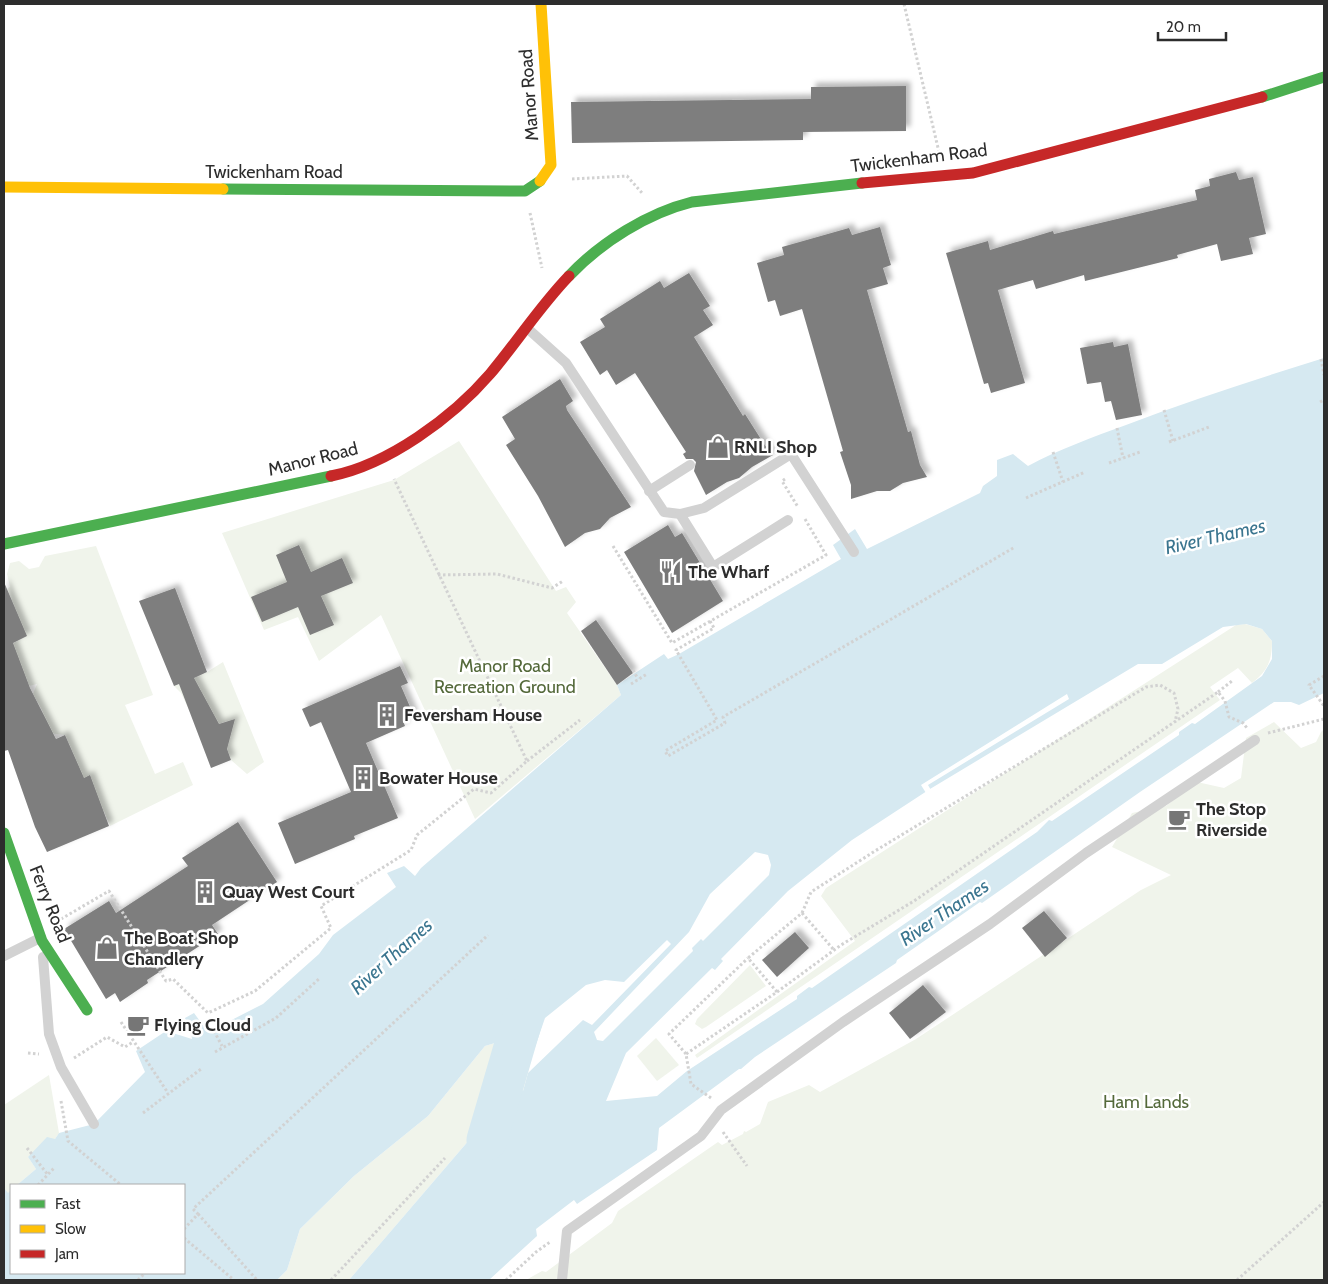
<svg xmlns="http://www.w3.org/2000/svg" width="1328" height="1284" font-family="Cabin,sans-serif">
<style>
.green{fill:#f0f4eb}
.water{fill:#d6e9f1;fill-rule:evenodd}
.pier{fill:#fff}
.lines{fill:none;stroke-linecap:round;stroke-linejoin:round}
.river{stroke:#d6e9f1;stroke-width:41}
.building{fill:#7e7e7e;filter:url(#shadow)}
.path{stroke:#d2d2d2;stroke-width:3;stroke-dasharray:2.5 2.5;stroke-linecap:butt}
.lane{stroke:#d2d2d2;stroke-width:10}
.fast{stroke:#4caf50;stroke-width:11}
.slow{stroke:#ffc107;stroke-width:11}
.jam{stroke:#c62828;stroke-width:11}
.labels{text-anchor:middle;stroke-width:5;stroke-linejoin:round;paint-order:stroke}
.street-label{font-size:18px;fill:#2d2d2d;stroke:#fff}
.poi-label{font-size:18px;font-weight:bold;fill:#2d2d2d;stroke:#fff;text-anchor:start}
.park-label{font-size:18px;fill:#54693a;stroke:#fff}
.water-label{font-size:19px;font-style:italic;fill:#3a758f;stroke:#fff}
</style>
<defs>
<filter id="shadow"><feDropShadow dx="4.5" dy="-4.5" stdDeviation="2.5" flood-color="#0004"/></filter>
</defs>
<rect width="100%" height="100%" fill="#fff"/>
<g class="green">
<path d="M459 441 556 591 566 587 576 602 567 613 617 685 621 695 475 819 381 615 319 661 298 617 264 630 222 533 394 480Z"/>
<path d="M96 546 153 695 125 705 155 774 183 762 193 785 110 826 104 811 94 815 90 776 72 783 73 753 65 735 48 733 42 710 33 694 37 684 29 686 12 644 26 636 7 589 10 587 7 574 10 563 19 561 29 569 39 567 45 556Z"/>
<path d="M1245 624 1262 629 1272 641C1272 660 1268 671 1252 683L1238 668 1210 687 1220 700 697 1058 695 1055 855 941 821 896 826 888 1236 625Z"/>
<path d="M223 662 264 762 247 774 231 760 222 737 233 725 228 721 219 724 190 712 181 693 174 686 207 672Z"/>
<path d="M1274 722 1301 748 1316 742 1321 732 1324 729V1280H526L542 1271 546 1272 612 1223 618 1211 718 1142 722 1145 743 1134 744 1131 746 1132 760 1124 768 1102 809 1085 820 1092 916 1039 1141 890 1171 875 1112 847 1132 813 1166 806 1197 782 1224 788 1241 778 1246 738Z"/>
<path d="M750 965 766 986 706 1027 702 1029 695 1024 697 1019Z"/>
<path d="M656 1038 679 1065 657 1081 637 1056Z"/>
<path d="M495 1043 533 1053 523 1091 491 1081 476 1132 349 1280H277L287 1270 300 1229 354 1176 428 1116 485 1046Z"/>
<path d="M49 1075 59 1133 55 1139 28 1157 36 1169 17 1185H11V1190L4 1200V1105Z"/>
</g>
<path class="water" d="M1324 358V693L1299 705 1291 702H1274L1140 792 982 903 980 902 897 960 896 963 755 1057 741 1069H739L659 1128 657 1150 577 1204 574 1200 536 1229 537 1236 489 1280H349L476 1132 491 1081 523 1091 528 1073 583 1020 592 1025 671 944 667 940 624 982 605 980 586 985 545 1018 533 1053 495 1043 485 1046 428 1116 354 1176 300 1229 287 1270 277 1280H4V1188L8 1193 11 1190V1273H184V1185H17L36 1169 28 1157 47 1137 55 1139 59 1133 94 1124 145 1072 136 1051 166 1031 192 1039 191 1032 185 1018 194 1013 208 1032 263 1004 319 954 333 935 396 887 387 873 404 866 415 876 421 868 621 695 617 685 664 654 668 659 679 654 841 559 833 545 855 529 867 549 980 493 983 486 997 476V460L1013 454 1028 466C1060 449 1093 437 1126 425 1191 400 1257 379 1324 358ZM1246 624 1262 629 1272 641V659L1262 676 1195 724 1192 723 1179 732V735L1052 821 1049 820 1037 832 812 988 809 987 797 996V999L687 1071 657 1096 606 1101 626 1053 712 968 715 970 723 961 721 959 788 891 852 840 930 789 1138 664H1162L1223 627ZM755 852 768 855 771 865 769 875 703 941 701 939 692 948 693 951 603 1041 597 1040 594 1032 689 932 710 894Z"/>
<path class="pier" d="M1067 694 1069 699 928 785 932 792 927 795 926 793 921 785Z"/>
<g class="lines">
<path class="river" d="M487 1140 530 993"/>
</g>
<g class="building">
<path d="M906 86V131L803 132V140L572 143 571 102 811 99V87Z"/>
<path d="M1236 172 1239 180 1253 177 1266 234 1249 238 1253 254 1221 261 1217 244 1177 255 1178 258 1085 281 1084 275 1036 289 1033 280 998 290 1025 383 991 393 988 383 984 384 946 253 988 241 990 250 1053 231 1054 234 1197 200 1195 190 1210 186 1209 179Z"/>
<path d="M880 227 891 265 883 268 888 284 867 290 908 432 911 431 920 465 927 477 903 483 890 491H877L851 499V485L840 452 843 451 802 309 780 316 775 300 768 302 757 263 784 255 782 247 849 228 852 235Z"/>
<path d="M689 273 710 306 703 310 713 325 694 337 743 416 745 414 764 444 773 455 752 467 739 478 727 482 706 495 694 471 696 462 693 459H686L683 454 686 452 635 373 616 385 607 370 600 375 580 342 605 327 600 319 660 281 664 288Z"/>
<path d="M1113 342 1114 347 1128 344 1142 415 1116 420 1111 401 1105 402 1101 382 1087 384 1080 348Z"/>
<path d="M560 379 573 401 566 406 567 410 631 507 610 518 600 529 585 533 565 547 538 496 506 445 515 439 502 417Z"/>
<path d="M668 525 675 537 682 533 723 601 672 633 624 552Z"/>
<path d="M299 545 311 572 342 558 353 583 321 596 334 625 310 635 298 607 262 622 251 597 287 582 276 555Z"/>
<path d="M4 582 27 636 13 643 30 688 56 739 65 735 84 778 90 775 109 826 47 852 35 827 8 750 4 751Z"/>
<path d="M175 588 207 672 194 678 219 724 235 719 227 749 231 760 211 768 179 684 174 686 139 601Z"/>
<path d="M596 620 633 673 617 685 581 631Z"/>
<path d="M400 666 408 683 401 686 414 716 403 721 405 726 366 743 398 818 354 836 355 839 295 864 278 823 351 792 321 722 310 727 302 709Z"/>
<path d="M238 822 277 882 212 925 218 934 147 980 148 983 120 1002 115 993 106 999 64 929 109 901 116 913 188 866 182 858Z"/>
<path d="M1044 911 1067 938 1045 957 1022 928Z"/>
<path d="M795 932 809 948 777 977 762 960Z"/>
<path d="M923 985 946 1012 910 1039 889 1013Z"/>
</g>
<g class="lines">
<g class="path">
<path d="M904 4 939 152"/>
<path d="M572 179 627 176 643 194"/>
<path d="M530 213 542 268"/>
<path d="M1321 359 1324 375"/>
<path d="M1320 402 1324 400"/>
<path d="M1164 410 1173 441"/>
<path d="M1117 428 1123 458"/>
<path d="M1169 442 1209 427"/>
<path d="M1053 452 1063 482"/>
<path d="M1109 463 1140 452"/>
<path d="M785 479 782 481 798 507"/>
<path d="M1026 498 1085 472"/>
<path d="M613 546 672 643 826 555 805 519"/>
<path d="M438 575 497 574 552 588 563 581"/>
<path d="M710 621 714 628 676 650 717 720 665 751 668 756 725 723 723 717 1015 547"/>
<path d="M633 670 638 679"/>
<path d="M1324 676 1309 685 1324 706"/>
<path d="M631 684 647 674"/>
<path d="M1218 692 1232 681"/>
<path d="M1268 733 1324 719"/>
<path d="M527 761 580 720"/>
<path d="M802 913 834 950"/>
<path d="M61 919 109 891 166 981 173 979 208 1013 255 991 331 928 321 906 411 850 417 835 474 789 491 793 527 761 394 479"/>
<path d="M777 992 748 958 802 913 811 892 875 851 1146 687 1160 685 1174 693 1178 709 1175 722"/>
<path d="M121 1022 168 1093"/>
<path d="M214 1031 222 1046"/>
<path d="M215 1052 276 1018 320 978"/>
<path d="M28 1053 39 1054"/>
<path d="M686 1054 669 1034 748 958"/>
<path d="M74 1058 107 1037 125 1047 133 1042"/>
<path d="M711 1098 691 1084 686 1054 777 992 841 945 914 901 1218 692 1225 701 1229 717 1243 723 1247 728"/>
<path d="M61 1101 68 1141 121 1185"/>
<path d="M143 1113 201 1069"/>
<path d="M723 1132 747 1166"/>
<path d="M27 1148 48 1175"/>
<path d="M38 1185 54 1168"/>
<path d="M198 1214 257 1280"/>
<path d="M184 1229 198 1214 193 1209 488 935"/>
<path d="M184 1238 234 1280"/>
<path d="M138 1280 145 1273"/>
<path d="M331 1280 445 1158"/>
<path d="M506 1280 536 1252 550 1242"/>
<path d="M1237 1280 1324 1202"/>
</g>
<g class="lane">
<path d="M527 328 566 363 664 512 680 514 713 567 788 520"/>
<path d="M649 491 690 465"/>
<path d="M680 514 704 508 791 454 854 552"/>
<path d="M4 956 40 938"/>
<path d="M43 957 49 1034 61 1067 94 1124"/>
<path d="M562 1280 567 1231 701 1136 721 1110 843 1022 990 924 1086 853 1255 740"/>
</g>
<g class="fast">
<path d="M1262 97 1324 77"/>
<path d="M223 189 525 191 540 181"/>
<path d="M569 276C601 242 648 213 692 202L862 183"/>
<path d="M4 544 331 476"/>
<path d="M4 833 42 941 87 1010"/>
</g>
<g class="slow">
<path d="M540 181 551 165 541 4"/>
<path d="M4 187 223 189"/>
</g>
<g class="jam">
<path d="M862 183 973 173 1262 97"/>
<path d="M331 476C388 465 453 417 490 374 517 342 540 306 569 276"/>
</g>
</g>
<defs>
<symbol id="shop-bare" viewBox="-9 -9 18 18"><path d="M-5-2.5h2.3a2.7 3.5 0 0 1 5.4 0H5L5.5 6h-11ZM-1.5-2.5h3a1.5 2.3 0 0 0-3 0Z" fill="#767676" stroke="#fff" stroke-width="2.5" paint-order="stroke"/></symbol>
<symbol id="restaurant-bare" viewBox="-9 -9 18 18"><path d="M-5-6h1v4h1v-4h1v4h1v-4h1v5L-1.5 .5V6h-2V.5L-5-1ZM5-6V6H3V1.5H1.5Q1.5-4 5-6Z" fill="#767676" stroke="#fff" stroke-width="2.5" paint-order="stroke"/></symbol>
<symbol id="building-bare" viewBox="-9 -9 18 18"><path d="M-4-6H4V6H1V3H-1V6H-4ZM-2.5-4.3h1.7v1.8h-1.7ZM.8-4.3h1.7v1.8H.8ZM-2.5-1h1.7V.8h-1.7ZM.8-1h1.7V.8H.8Z" fill="#767676" stroke="#fff" stroke-width="2.5" paint-order="stroke"/></symbol>
<symbol id="cafe-bare" viewBox="-9 -9 18 18"><path d="M-5.5-4.5H6V0H3Q3 3.5 0 3.5H-2.5Q-5.5 3.5-5.5 0ZM3-3.2v2h1.7v-2ZM-6 4.5H4V6H-6Z" fill="#767676" stroke="#fff" stroke-width="2.5" paint-order="stroke"/></symbol>
</defs>
<g fill-rule="evenodd">
<use href="#shop-bare" x="702" y="431" width="32" height="32"/>
<use href="#restaurant-bare" x="655" y="556" width="32" height="32"/>
<use href="#building-bare" x="371" y="699" width="32" height="32"/>
<use href="#building-bare" x="347" y="762" width="32" height="32"/>
<use href="#cafe-bare" x="1163" y="803" width="32" height="32"/>
<use href="#building-bare" x="189" y="876" width="32" height="32"/>
<use href="#shop-bare" x="91" y="932" width="32" height="32"/>
<use href="#cafe-bare" x="122" y="1009" width="32" height="32"/>
</g>
<g class="labels">
<g class="street-label">
<text transform="translate(529 95) rotate(-94)" y="6">Manor Road</text>
<text transform="translate(919 158) rotate(-7)" y="6">Twickenham Road</text>
<text x="274" y="178">Twickenham Road</text>
<text transform="translate(313 459) rotate(-14)" y="6">Manor Road</text>
<text transform="translate(50 904) rotate(68)" y="6">Ferry Road</text>
</g>
<g class="poi-label">
<text x="734" y="453">RNLI Shop</text>
<text x="688" y="578">The Wharf</text>
<text x="404" y="721">Feversham House</text>
<text x="379" y="784">Bowater House</text>
<text x="1196" y="815">The Stop<tspan x="1196" dy="21">Riverside</tspan></text>
<text x="222" y="898">Quay West Court</text>
<text x="124" y="944">The Boat Shop<tspan x="124" dy="21">Chandlery</tspan></text>
<text x="154" y="1031">Flying Cloud</text>
</g>
<g class="park-label">
<text x="505" y="672">Manor Road<tspan x="505" dy="21">Recreation Ground</tspan></text>
<text x="1146" y="1108">Ham Lands</text>
</g>
<g class="water-label">
<text transform="translate(1215 536) rotate(-13)" y="7">River Thames</text>
<text transform="translate(944 912) rotate(-34)" y="7">River Thames</text>
<text transform="translate(391 956) rotate(-42)" y="7">River Thames</text>
</g>
</g>
<rect width="1328" height="1284" fill="none" stroke="#2d2d2d" stroke-width="10"/>
<rect x="10" y="1184" width="175" height="90" fill="#ffffff" stroke="#ababab"/>
<rect x="20" y="1200" width="25" height="8" fill="#4caf50" stroke="#ababab"/>
<text x="55" y="1209" font-size="15" fill="#2d2d2d">Fast</text>
<rect x="20" y="1225" width="25" height="8" fill="#ffc107" stroke="#ababab"/>
<text x="55" y="1234" font-size="15" fill="#2d2d2d">Slow</text>
<rect x="20" y="1250" width="25" height="8" fill="#c62828" stroke="#ababab"/>
<text x="55" y="1259" font-size="15" fill="#2d2d2d">Jam</text>
<path d="M1158 32v8h68v-8" fill="none" stroke="#2d2d2d" stroke-width="2.5"/>
<text x="1166" y="32" font-size="15" fill="#2d2d2d" stroke="#ffffff" stroke-width="4" paint-order="stroke">20 m</text>
</svg>
